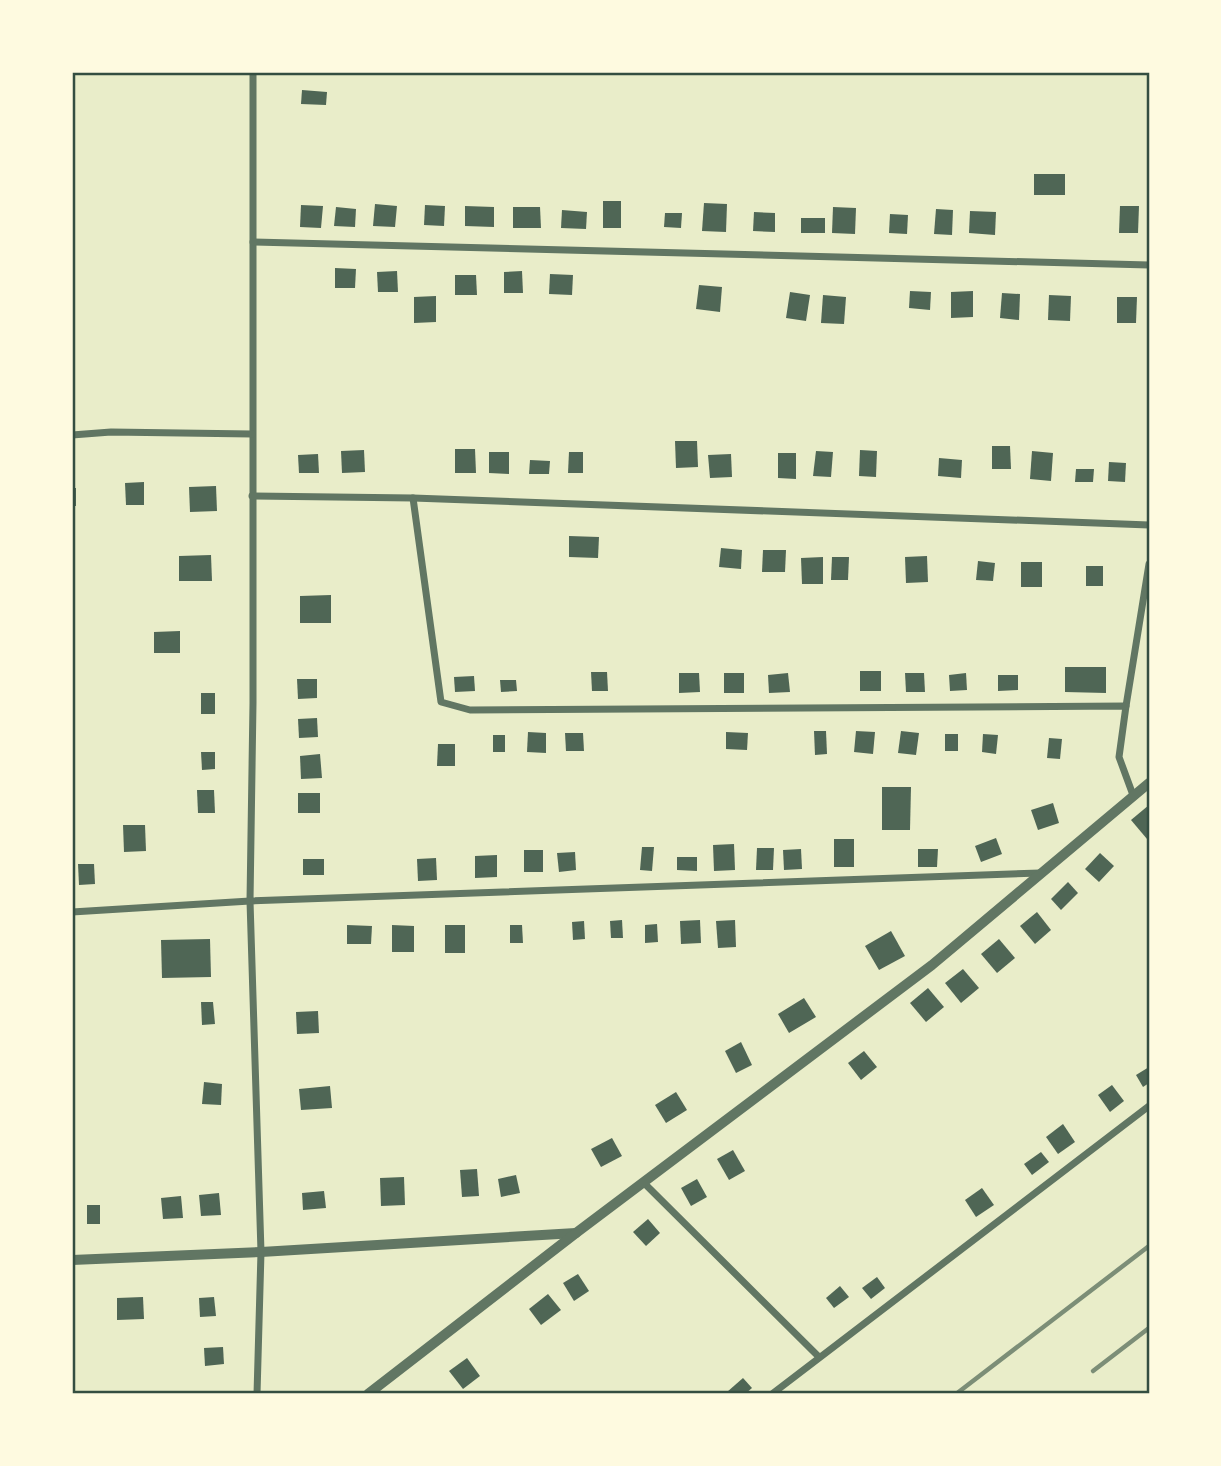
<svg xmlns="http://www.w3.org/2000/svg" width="1221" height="1466" font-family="Roboto,sans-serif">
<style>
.building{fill:#4f6655}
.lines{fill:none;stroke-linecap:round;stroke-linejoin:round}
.minor{stroke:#617663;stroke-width:7}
.tertiary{stroke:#617663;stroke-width:10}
.rail{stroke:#7c8e77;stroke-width:4.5}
.neatline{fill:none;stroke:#344e41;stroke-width:2.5}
</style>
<rect width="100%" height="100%" fill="#e9edc9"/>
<g class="building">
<path d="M302 90 327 92 326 105 301 104Z"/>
<rect x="1034" y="174" width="31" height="21"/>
<rect x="603" y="201" width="18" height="27"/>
<path d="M704 203 727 204 726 232 702 231Z"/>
<path d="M375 204 397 206 395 227 373 226Z"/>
<path d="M301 205 323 206 321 228 300 227Z"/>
<path d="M425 205 445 206 444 226 424 225Z"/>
<path d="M465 206 494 207V227L465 226Z"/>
<path d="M1120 206H1139L1138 233H1119Z"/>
<path d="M336 207 356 209 355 227 334 226Z"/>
<path d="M513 207H540L541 228H513Z"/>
<path d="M833 207 856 208 855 234 832 233Z"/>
<path d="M936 209 953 210 952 235 934 234Z"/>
<path d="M562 210 587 212 586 229 561 228Z"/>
<path d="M970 211 996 212 995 235 969 233Z"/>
<path d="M754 212 775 213V232L753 231Z"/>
<path d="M665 213H682L681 228 664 227Z"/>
<path d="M890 214 908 215 907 234 889 233Z"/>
<rect x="801" y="218" width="24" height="15"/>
<path d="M335 268 356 269 355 288H335Z"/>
<path d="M397 271 398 292H378L377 272Z"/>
<path d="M522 271 523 293H504V272Z"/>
<path d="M550 274 573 275 572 295 549 294Z"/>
<path d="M455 275H476L477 295H455Z"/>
<path d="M699 285 722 287 720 312 696 309Z"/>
<path d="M910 291 931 292 930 310 909 308Z"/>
<path d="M973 291V317L951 318V292Z"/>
<path d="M790 292 810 295 806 321 786 318Z"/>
<path d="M1002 293 1020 294 1019 320 1000 318Z"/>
<path d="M823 295 846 297 844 324 821 323Z"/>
<path d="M1049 295 1071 296 1070 321 1048 320Z"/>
<path d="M436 296V322L414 323V297Z"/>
<path d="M1117 297H1137L1136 323H1117Z"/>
<path d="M675 441H697L698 467 676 468Z"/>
<path d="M992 446H1010L1011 469H992Z"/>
<path d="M455 449H475L476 473H455Z"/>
<path d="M364 450 365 472 342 473 341 451Z"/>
<path d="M860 450 877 451 876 477 859 476Z"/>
<path d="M816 451 833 452 831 477 813 476Z"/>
<path d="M1032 451 1053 453 1051 481 1030 479Z"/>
<path d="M489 452H509V474L489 473Z"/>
<path d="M569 452H583V473H568Z"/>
<path d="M778 453H796V479L778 478Z"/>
<path d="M318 454 319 473H299L298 455Z"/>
<path d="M731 454 732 477 710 478 708 455Z"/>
<path d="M939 458 962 460 961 478 938 476Z"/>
<path d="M530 460 550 461 549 474H529Z"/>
<path d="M1109 462 1126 463 1125 482 1108 481Z"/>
<path d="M1076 469H1094L1093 482H1075Z"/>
<path d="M144 482V505H126L125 483Z"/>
<path d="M216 486 217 511 190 512 189 487Z"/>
<rect x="72" y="488" width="4" height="18"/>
<path d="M569 536 599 537 598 558 569 557Z"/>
<path d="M721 548 742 550 741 569 719 567Z"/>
<path d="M763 550H786L785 572H762Z"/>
<path d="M211 555 212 581H179V556Z"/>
<path d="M927 556 928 582 906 583 905 557Z"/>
<path d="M823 557V584H802L801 558Z"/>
<path d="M832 557H849L848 580H831Z"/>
<path d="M978 561 995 563 993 581 976 580Z"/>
<rect x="1021" y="562" width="21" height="25"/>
<rect x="1086" y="566" width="17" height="20"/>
<path d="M331 595V623H300V596Z"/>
<path d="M180 631V653H154V632Z"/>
<path d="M1065 667H1106V693L1065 692Z"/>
<rect x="860" y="671" width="21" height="20"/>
<path d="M591 672H607L608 691H592Z"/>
<path d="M679 673H699L700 692 679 693Z"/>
<rect x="724" y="673" width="20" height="20"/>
<path d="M788 673 790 692 769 693 768 675Z"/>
<path d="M905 673H924L925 692H906Z"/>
<path d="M966 673 967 690 950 691 949 675Z"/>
<path d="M998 675H1018V690L998 691Z"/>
<path d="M474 676 475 691 455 692 454 677Z"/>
<path d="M297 679H317V698L298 699Z"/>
<path d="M500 680H516L517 691 501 692Z"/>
<rect x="201" y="693" width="14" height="21"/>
<path d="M317 718 318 737 299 738 298 719Z"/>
<path d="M814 731H826L827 754 815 755Z"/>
<path d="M856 731 875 732 873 754 854 752Z"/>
<path d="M901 731 919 733 916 755 898 753Z"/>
<path d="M528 732 546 733V753L527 752Z"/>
<path d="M726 732 748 733 747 750 726 749Z"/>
<path d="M565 733H583L584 751H566Z"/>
<rect x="945" y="734" width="13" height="17"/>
<path d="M983 734 998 735 996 754 982 752Z"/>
<rect x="493" y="735" width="12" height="17"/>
<path d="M1049 738 1062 739 1060 759 1047 758Z"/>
<path d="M438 744H455V766H437Z"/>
<path d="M201 752H215V769L202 770Z"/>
<path d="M320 754 322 778 301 779 300 756Z"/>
<path d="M882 787H911L910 830H882Z"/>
<path d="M197 790H214L215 813H198Z"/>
<rect x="298" y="793" width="22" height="20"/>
<path d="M1053 803 1059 823 1038 830 1031 810Z"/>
<path d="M1149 805V838L1147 839 1131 820Z"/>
<path d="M123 825H145L146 851 124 852Z"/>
<path d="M996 838 1002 854 981 862 975 846Z"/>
<rect x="834" y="839" width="20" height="28"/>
<path d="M734 844 735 870 714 871 713 845Z"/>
<path d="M642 847H654L652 871 640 870Z"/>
<path d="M757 848H774L773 870H756Z"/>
<path d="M801 849 802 869 784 870 783 850Z"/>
<path d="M918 849H938L937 867H918Z"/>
<rect x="524" y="850" width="19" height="22"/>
<path d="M575 852 576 870 559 872 557 853Z"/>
<path d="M1100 853 1114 866 1099 882 1085 869Z"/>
<path d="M497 855V877L475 878V856Z"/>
<path d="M677 857H697V871L677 870Z"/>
<path d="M436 858 437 880 418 881 417 859Z"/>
<rect x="303" y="859" width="21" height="16"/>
<path d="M78 864H94L95 884 79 885Z"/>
<path d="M1068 882 1078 893 1061 910 1051 899Z"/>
<path d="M1037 912 1051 930 1035 944 1020 926Z"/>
<path d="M622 920 623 938H611L610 921Z"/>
<path d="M700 920 701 943 681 944 680 921Z"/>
<path d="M735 920 736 947 718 948 716 921Z"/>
<path d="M584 921 585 939 573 940 572 922Z"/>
<path d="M657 924 658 942 645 943V925Z"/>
<path d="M347 925 372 926 371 944H347Z"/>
<path d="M392 925 414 926V952H392Z"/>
<rect x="445" y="925" width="20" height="28"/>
<path d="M510 925H522L523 943H510Z"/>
<path d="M891 931 905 956 879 970 865 946Z"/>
<path d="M210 939 211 977 162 978 161 940Z"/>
<path d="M999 939 1015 958 997 973 981 954Z"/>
<path d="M963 969 979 988 961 1003 945 983Z"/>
<path d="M928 988 944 1007 926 1022 910 1003Z"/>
<path d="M804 998 816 1017 789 1033 778 1014Z"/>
<path d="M201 1002H213L215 1024 202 1025Z"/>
<path d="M318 1011 319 1033 297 1034 296 1012Z"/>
<path d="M741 1042 752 1065 736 1073 725 1051Z"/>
<path d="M864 1051 877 1067 861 1080 848 1063Z"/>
<path d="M1149 1067V1083L1143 1087 1136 1075Z"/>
<path d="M204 1082 222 1084 221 1105 202 1104Z"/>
<path d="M1112 1085 1124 1101 1110 1112 1098 1095Z"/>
<path d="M330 1086 332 1108 301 1110 299 1089Z"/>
<path d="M676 1092 687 1110 666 1123 655 1105Z"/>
<path d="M1063 1124 1075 1142 1058 1154 1046 1137Z"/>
<path d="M612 1138 622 1156 601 1167 591 1149Z"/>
<path d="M733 1150 745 1171 729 1180 717 1159Z"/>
<path d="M1041 1152 1049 1162 1032 1175 1024 1164Z"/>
<path d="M477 1169 479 1196 462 1197 460 1170Z"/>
<path d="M516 1175 520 1193 501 1197 498 1179Z"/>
<path d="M404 1177 405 1205 381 1206 380 1178Z"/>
<path d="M697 1179 707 1197 691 1206 681 1188Z"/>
<path d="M982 1188 994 1205 976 1217 965 1200Z"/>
<path d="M324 1191 326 1208 303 1210 302 1193Z"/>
<path d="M219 1193 221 1215 201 1216 199 1195Z"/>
<path d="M181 1196 183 1218 163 1219 161 1198Z"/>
<rect x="87" y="1205" width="13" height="19"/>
<path d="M648 1219 660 1233 646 1246 633 1232Z"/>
<path d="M578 1274 589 1291 574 1301 563 1283Z"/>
<path d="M877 1277 885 1288 871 1299 862 1288Z"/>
<path d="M840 1286 849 1297 834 1308 826 1298Z"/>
<path d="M548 1294 561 1310 541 1325 529 1309Z"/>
<path d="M143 1297 144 1319 117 1320V1298Z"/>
<path d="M214 1297 216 1316 200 1317 199 1298Z"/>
<path d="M223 1347 224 1364 205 1366 204 1348Z"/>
<path d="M467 1358 480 1376 463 1389 449 1371Z"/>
<path d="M743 1378 752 1388 745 1394H729L727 1392Z"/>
</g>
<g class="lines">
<g class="minor">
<path d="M253 72V703L250 901 261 1252 257 1394"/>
<path d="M253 242 1149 265"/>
<path d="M72 435 111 432 252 434"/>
<path d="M252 496 413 498 1149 525"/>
<path d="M413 498 441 702 470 710 1126 706 1119 757 1133 795"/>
<path d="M1126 706 1149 564"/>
<path d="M72 912 250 901 1040 873"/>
<path d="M643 1182 819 1357"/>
<path d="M772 1394 1149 1106"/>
</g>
<g class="tertiary">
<path d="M72 1260 261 1252 576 1233"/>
<path d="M368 1394 576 1233 932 965 1149 783"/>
</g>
<g class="rail">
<path d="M1093 1371 1149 1328"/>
<path d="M956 1394 1149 1246"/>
</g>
</g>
<rect width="1221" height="1466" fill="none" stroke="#fefae0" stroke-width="147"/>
<rect x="74" y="74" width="1074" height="1318" class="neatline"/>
</svg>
